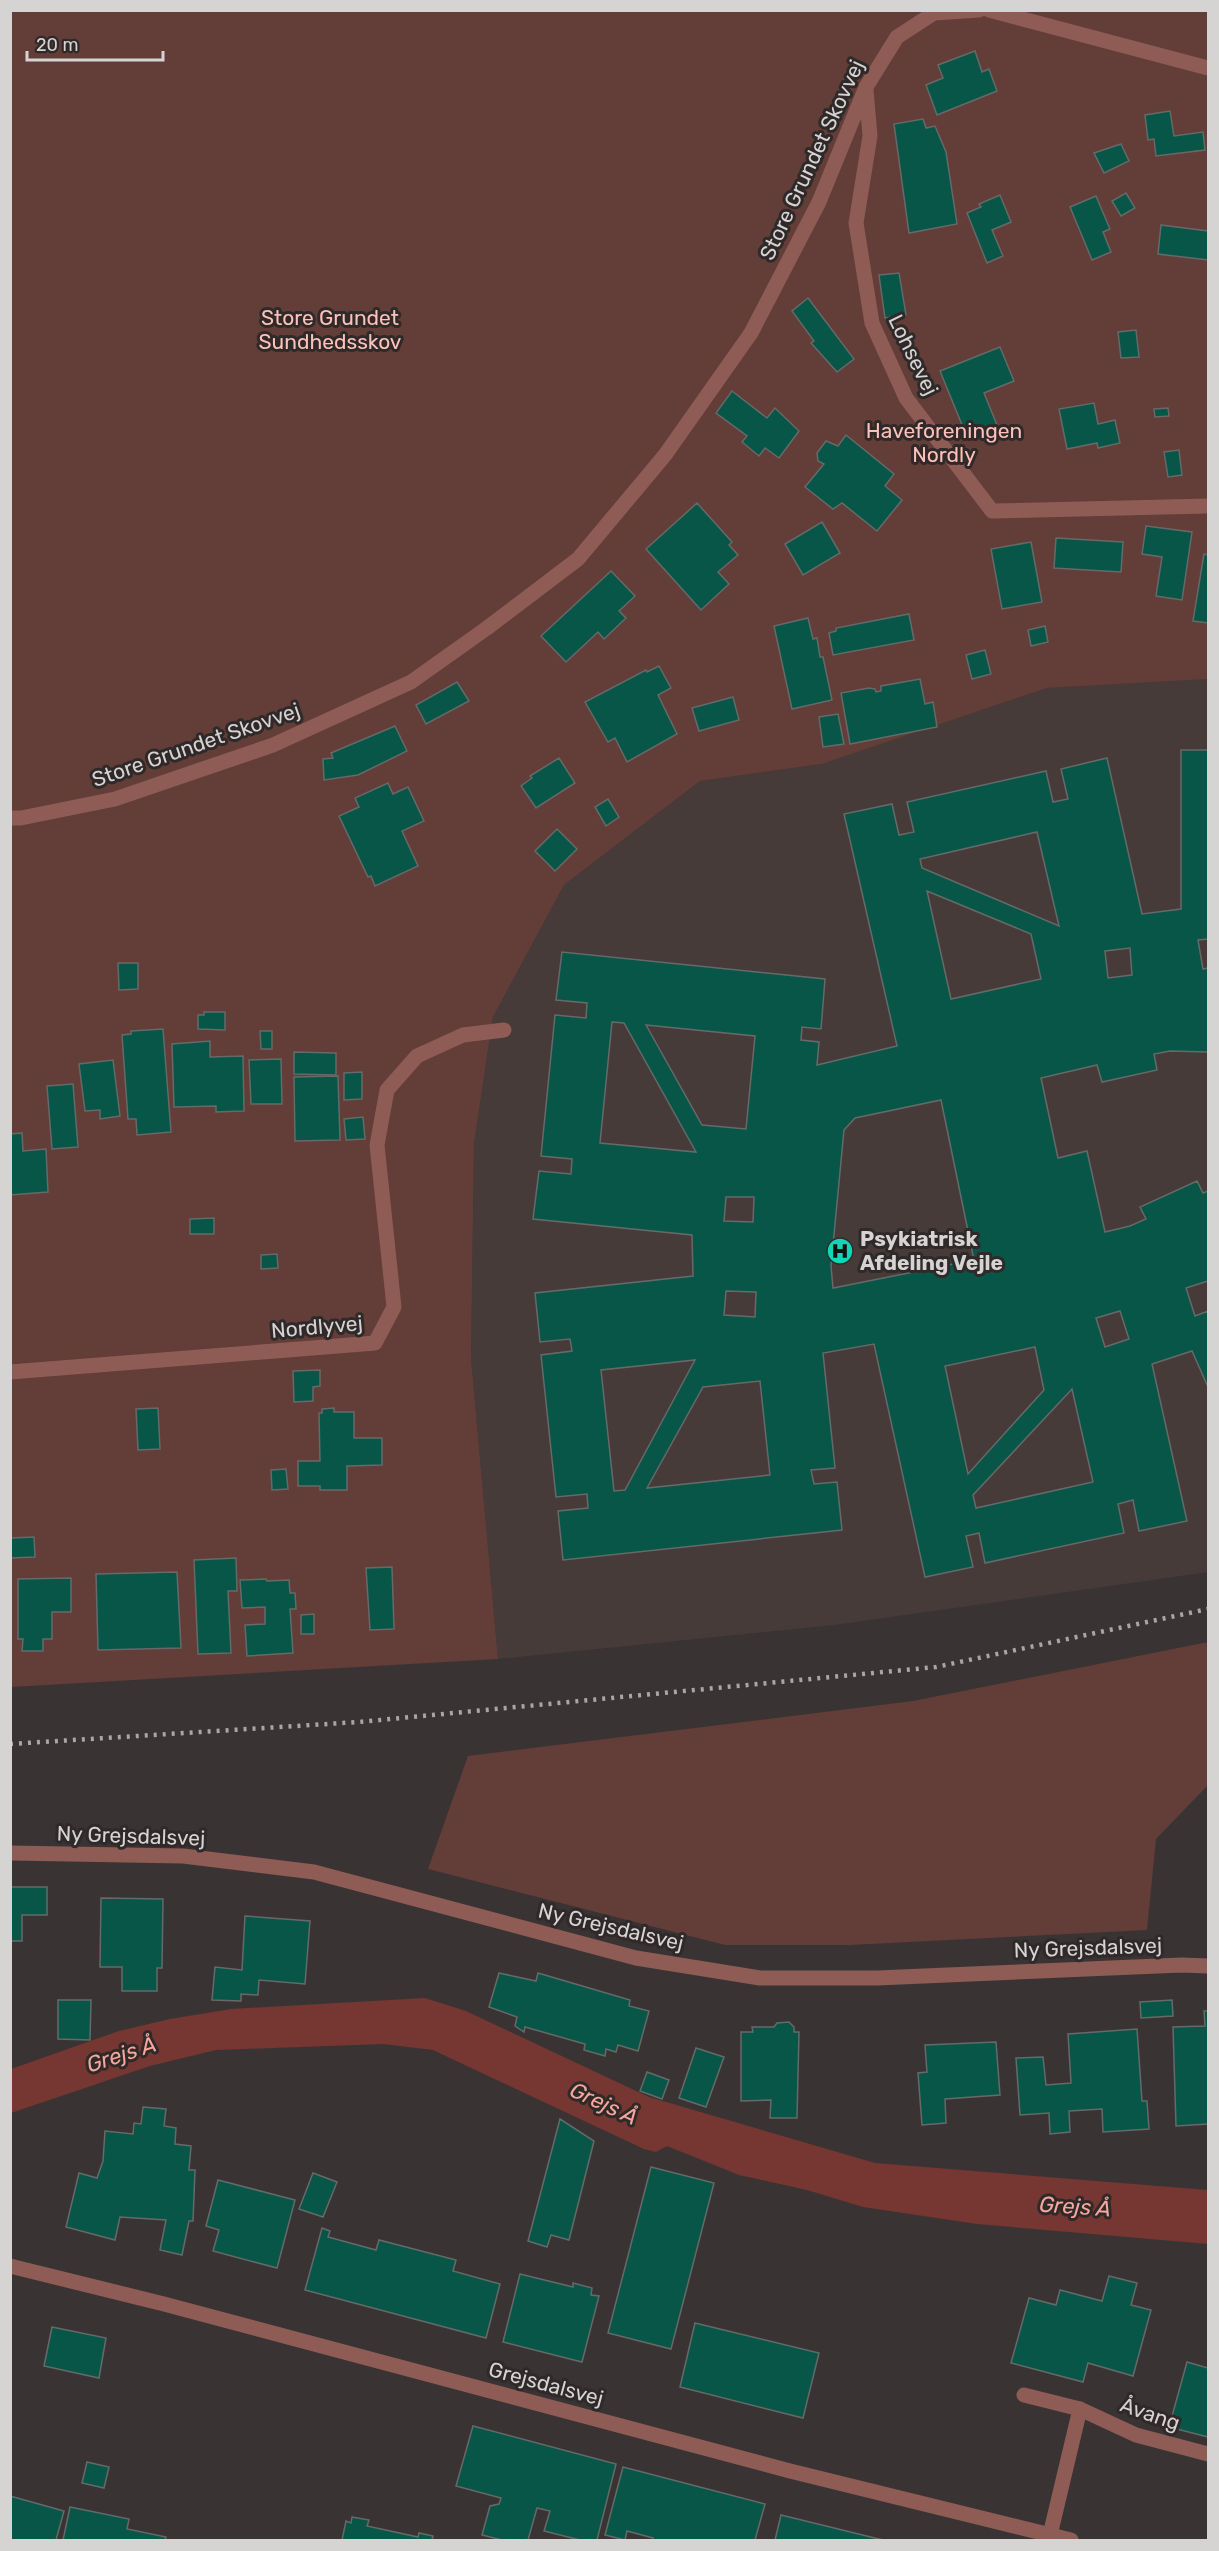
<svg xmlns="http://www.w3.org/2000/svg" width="1219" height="2551" font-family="Rubik,sans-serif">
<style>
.built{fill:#473b39}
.green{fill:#633d38}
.water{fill:#763631}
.building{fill:#075648;stroke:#656a69;stroke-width:1.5;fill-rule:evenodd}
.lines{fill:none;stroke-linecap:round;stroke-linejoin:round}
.minor{stroke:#8e5b55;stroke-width:15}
.rail{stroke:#a9a6a5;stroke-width:4.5;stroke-dasharray:3 6;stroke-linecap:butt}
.labels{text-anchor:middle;stroke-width:6;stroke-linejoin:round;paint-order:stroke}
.street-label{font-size:21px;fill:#d6d3d3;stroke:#2f2a29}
.park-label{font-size:21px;fill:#fec0b8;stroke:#2f2a29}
.poi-label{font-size:21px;font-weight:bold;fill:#d6d3d3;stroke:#2f2a29;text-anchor:start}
.water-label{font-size:22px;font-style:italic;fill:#f6a69c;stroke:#2f2a29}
</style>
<rect width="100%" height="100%" fill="#393433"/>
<path class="built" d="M1208 679V1572L834 1625 498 1659 471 1358 474 1144 493 1017 564 885 700 781 822 764 1047 688Z"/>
<g class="green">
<path d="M11 11H1208V679L1047 688 822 764 700 781 564 885 493 1017 474 1144 471 1358 498 1659 11 1687Z"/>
<path d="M1208 1642V1785L1156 1839 1147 1930 850 1945H725L428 1869 468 1756 913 1701Z"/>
</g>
<path class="water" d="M425 1998 466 2011 649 2097 875 2163 1208 2190V2244L977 2224 863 2207 807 2190 739 2175 667 2146 656 2152 644 2149 433 2050 383 2044 216 2050 150 2066 11 2113V2069L119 2031 170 2019 231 2009Z"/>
<g class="building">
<path d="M975 51 982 72 989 69 997 91 937 115 926 85 943 78 938 65Z"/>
<path d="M1170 111 1174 136 1203 132 1205 150 1156 156 1154 139 1148 140 1145 115Z"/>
<path d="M923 119 926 128 935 126 946 152 957 224 909 233 894 124Z"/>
<path d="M1121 144 1129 161 1104 173 1094 153Z"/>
<path d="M1126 193 1135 208 1121 216 1112 201Z"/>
<path d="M1000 195 1011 222 992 230 1003 256 987 263 967 213 981 207 979 204Z"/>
<path d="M1096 196 1110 229 1103 232 1111 252 1092 260 1070 207Z"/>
<path d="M1161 225 1208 231V260L1158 254Z"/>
<path d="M899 273 906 315 885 318 879 275Z"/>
<path d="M808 298 854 359 837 372 811 343 814 341 792 311Z"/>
<path d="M1136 330 1139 357 1121 358 1118 332Z"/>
<path d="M1000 347 1014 381 984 393 997 425 967 437 940 371Z"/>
<path d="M732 391 767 418 775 408 799 431 779 458 765 448 759 456 742 442 747 436 716 413Z"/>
<path d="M1094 403 1098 424 1115 420 1120 443 1098 448 1097 443 1067 449 1059 409Z"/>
<path d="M1168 408 1169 416 1155 417 1154 409Z"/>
<path d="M846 435 894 474 885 486 902 500 877 531 842 503 833 509 805 487 824 464 818 461 817 453 826 441 838 446Z"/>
<path d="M1179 450 1182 475 1168 477 1164 452Z"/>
<path d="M697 503 732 542 729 545 738 555 718 572 729 584 701 610 646 549Z"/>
<path d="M822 522 840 553 803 575 785 544Z"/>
<path d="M1146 526 1192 532 1182 600 1156 596 1162 557 1142 554Z"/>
<path d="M1056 538 1123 542 1121 572 1054 568Z"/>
<path d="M1031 542 1042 602 1002 609 991 549Z"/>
<path d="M1204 554 1208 555V623L1193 621Z"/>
<path d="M611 571 635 596 619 611 626 618 604 639 598 632 566 662 541 636Z"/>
<path d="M909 614 914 640 833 655 829 633 836 631V628Z"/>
<path d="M808 618 813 639 817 638 820 657H823L832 700 792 709 774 626Z"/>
<path d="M1045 626 1048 642 1031 646 1028 630Z"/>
<path d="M985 650 991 674 972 679 966 655Z"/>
<path d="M659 666 671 688 658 695 677 734 627 762 615 738 608 742 585 702 646 670 647 672Z"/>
<path d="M920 679 925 704 933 702 937 727 850 744 841 693 869 688 875 689 876 692 881 691V686Z"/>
<path d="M457 682 469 701 426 724 416 705Z"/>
<path d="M733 697 739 720 699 731 692 708Z"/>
<path d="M838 714 844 744 823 747 819 717Z"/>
<path d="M395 726 407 751 358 775 324 780 323 759 333 758 331 753Z"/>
<path d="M1181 750H1208V939L1198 940 1203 969 1208 968V1052L1170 1051 1154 1054 1157 1070 1102 1082 1097 1065 1041 1078 1058 1158 1087 1151 1105 1232 1130 1226 1146 1219 1140 1207 1197 1181 1203 1193 1208 1191V1281L1186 1288 1195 1316 1208 1311V1387L1192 1351 1152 1364 1187 1521 1139 1531 1133 1500 1118 1504 1124 1533 985 1563 979 1533 966 1536 973 1567 925 1577 874 1344 823 1353 835 1468 811 1470 814 1484 837 1482 842 1530 563 1560 558 1511 588 1508 587 1494 556 1497 541 1355 572 1351 570 1339 540 1342 535 1293 693 1276 692 1235 533 1219 539 1171 571 1174 572 1159 541 1156 555 1015 586 1018 587 1003 556 1000 562 952 825 979 821 1029 802 1027 801 1040 819 1042 817 1065 897 1046 844 814 892 804 899 835 914 832 907 802 1046 771 1053 802 1068 799 1061 769 1107 758 1142 914 1181 909ZM1037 832 1059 926 922 868 920 859ZM927 891 1031 934 1041 979 951 999ZM1130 948 1132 975 1108 978 1105 951ZM612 1022 624 1023 696 1152 600 1143ZM646 1025 755 1036 746 1129 702 1125ZM941 1100 974 1260 833 1288 831 1266 844 1130 855 1118ZM726 1197H754L753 1222 724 1221ZM726 1291 756 1292 755 1317 724 1315ZM1120 1311 1129 1339 1105 1347 1096 1318ZM1035 1347 1044 1390 968 1474 945 1366ZM695 1360 625 1490 614 1491 601 1370ZM760 1381 770 1475 647 1488 703 1387ZM1072 1389 1093 1482 976 1508 973 1495Z"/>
<path d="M559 758 575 783 536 808 521 786 532 778 530 776Z"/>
<path d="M388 783 393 794 408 787 424 821 402 831 418 866 375 886 371 876 368 877 339 816 359 807 355 798Z"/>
<path d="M608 799 619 817 606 826 595 807Z"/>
<path d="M557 829 577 849 555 871 535 851Z"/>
<path d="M118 963H138V989L119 990Z"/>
<path d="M204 1012H225V1030L198 1029V1015H204Z"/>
<path d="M163 1029 171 1132 137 1135 136 1119H128L122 1035 131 1034V1031Z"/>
<path d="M260 1031H272V1049H261Z"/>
<path d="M210 1041V1057L243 1056 244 1111 216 1112V1106L174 1107 172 1044Z"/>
<path d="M294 1052 336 1053V1075L294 1074Z"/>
<path d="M281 1059 282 1104H251L249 1060Z"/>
<path d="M113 1060 120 1116 100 1119V1110L85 1111 79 1064Z"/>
<path d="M362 1072V1099L344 1100V1073Z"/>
<path d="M338 1076 340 1140 295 1141 294 1077Z"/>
<path d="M73 1084 78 1147 52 1149 47 1086Z"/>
<path d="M363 1117 365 1139 346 1140 344 1119Z"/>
<path d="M22 1133 23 1151 46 1149 48 1192 10 1195V1134Z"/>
<path d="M214 1218V1234H190V1219Z"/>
<path d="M277 1254 278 1268 261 1269V1255Z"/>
<path d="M320 1370V1386L313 1387V1401L294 1402 293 1371Z"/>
<path d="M158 1408 160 1449 138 1450 136 1409Z"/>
<path d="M334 1408V1412H354V1438H382V1465L347 1466V1490H320V1486H298V1461H320L319 1413H322V1409Z"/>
<path d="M286 1469 288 1489 272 1490 271 1470Z"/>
<path d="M34 1537 35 1557 10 1558V1538Z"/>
<path d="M236 1558 237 1591H228L231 1653 198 1654 194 1560Z"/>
<path d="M392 1567 394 1629 370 1630 366 1568Z"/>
<path d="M177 1572 181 1648 98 1650 96 1574Z"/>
<path d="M71 1578V1612H52V1639H43V1651H22L23 1639H18V1579Z"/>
<path d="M266 1579 267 1581 289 1580 290 1593H295L296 1609H290L293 1653 247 1656 245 1625 265 1624V1607L242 1608 240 1580Z"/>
<path d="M314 1614V1634H301V1615Z"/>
<path d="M10 1887H47V1915H22V1941H10Z"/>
<path d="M101 1898 163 1899 162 1968H157V1991H122V1967H100Z"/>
<path d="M245 1916 310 1921 305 1984 259 1980 258 1995 241 1994V2001L212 2000 215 1967 242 1970Z"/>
<path d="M499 1973 536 1981 538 1973 630 2000 629 2006 649 2011 638 2051 618 2045 616 2052 606 2049 605 2056 584 2050 585 2044 525 2027 524 2032 515 2026 517 2017 489 2007Z"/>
<path d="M58 2000H91L90 2040 58 2039Z"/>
<path d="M1172 2000 1173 2016 1141 2018 1140 2002Z"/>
<path d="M1204 2011H1208V2124L1176 2126 1173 2027 1205 2026Z"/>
<path d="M789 2022 794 2027V2032H799L797 2118H770L771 2100 741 2101V2032H753L752 2027H774L777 2023Z"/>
<path d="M1137 2029 1142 2101H1147L1149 2129 1103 2132 1102 2109 1069 2111 1070 2132 1050 2134 1049 2113 1020 2115 1016 2058 1043 2057 1046 2085 1071 2083 1068 2034Z"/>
<path d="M996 2042 1000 2095 945 2099 946 2123 922 2125 918 2073 927 2072 925 2045Z"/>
<path d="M696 2048 724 2057 706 2107 679 2098Z"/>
<path d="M647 2072 669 2080 662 2099 640 2091Z"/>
<path d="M143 2107 166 2109 164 2126 176 2128 175 2144 191 2146 189 2170H195L193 2221H189L182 2255 160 2250 166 2220 120 2217 115 2240 66 2227 79 2173 97 2178 103 2161 105 2131 133 2134 134 2123 141 2124Z"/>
<path d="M560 2119 594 2141 569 2240 551 2235 547 2247 528 2241Z"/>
<path d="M651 2167 714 2183 671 2349 608 2333Z"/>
<path d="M313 2173 337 2182 323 2217 299 2209Z"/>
<path d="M218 2180 295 2200 277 2268 213 2251 219 2230 206 2226Z"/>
<path d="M322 2228 330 2231 328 2237 376 2250 379 2240 456 2260 453 2271 500 2284 486 2338 305 2290Z"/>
<path d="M520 2274 573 2287V2283L592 2288 591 2295 599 2296 582 2362 503 2342Z"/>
<path d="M1109 2276 1137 2283 1131 2305 1151 2310 1133 2376 1088 2363 1083 2382 1011 2363 1029 2298 1056 2305 1060 2290 1102 2301Z"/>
<path d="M695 2323 819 2353 803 2418 680 2387Z"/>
<path d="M52 2327 106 2338 99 2378 44 2366Z"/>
<path d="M1187 2362 1208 2368V2437L1169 2427Z"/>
<path d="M473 2426 616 2464 597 2540H580L544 2531 550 2511 537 2508 528 2540H502L482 2535 490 2506 499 2504 501 2498 456 2486Z"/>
<path d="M87 2462 109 2467 104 2488 82 2483Z"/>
<path d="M623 2467 765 2504 755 2540H652L653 2538 627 2531 625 2540 605 2535Z"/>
<path d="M10 2496 64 2511 56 2540H10Z"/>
<path d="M70 2507 129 2519 127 2529 166 2537 165 2540H63Z"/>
<path d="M781 2515 883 2540H775Z"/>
<path d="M352 2517 369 2520 367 2526 418 2537 419 2533 433 2536 432 2540H342L346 2521 351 2523Z"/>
</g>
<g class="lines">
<g class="minor">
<path d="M989 10 1208 68"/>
<path d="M866 90 870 136 856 223 872 323 906 398 992 511 1208 506"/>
<path d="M10 818H21L115 799 273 745 411 682 487 628 578 559 665 455 751 333 819 202 866 87 897 37 934 13 979 10"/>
<path d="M10 1372 375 1343 394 1307 377 1145 387 1090 417 1056 463 1035 504 1030"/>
<path d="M10 1853 183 1856 314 1872 636 1958 760 1978H877L1182 1965 1208 1966"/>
<path d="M10 2266 164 2304 790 2471 1071 2540"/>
<path d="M1024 2395 1080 2409 1136 2435 1208 2454"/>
<path d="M1050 2535 1080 2409"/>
</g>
<path class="rail" d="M10 1744 359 1722 936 1667 1208 1609"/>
</g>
<defs>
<symbol id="hospital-disc" viewBox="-11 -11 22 22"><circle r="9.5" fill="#11d5b4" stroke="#2f2a29"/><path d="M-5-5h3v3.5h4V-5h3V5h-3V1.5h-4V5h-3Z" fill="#111"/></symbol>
</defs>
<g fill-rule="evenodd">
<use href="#hospital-disc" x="825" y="1236" width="30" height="30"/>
</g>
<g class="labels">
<g class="street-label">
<text transform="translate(812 160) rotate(-65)" y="7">Store Grundet Skovvej</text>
<text transform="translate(913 355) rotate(64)" y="7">Lohsevej</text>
<text transform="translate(196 745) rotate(-19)" y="7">Store Grundet Skovvej</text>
<text transform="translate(317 1327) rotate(-5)" y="7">Nordlyvej</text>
<text transform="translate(131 1836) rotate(2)" y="7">Ny Grejsdalsvej</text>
<text transform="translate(611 1927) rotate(13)" y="7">Ny Grejsdalsvej</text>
<text transform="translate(1088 1948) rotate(-2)" y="7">Ny Grejsdalsvej</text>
<text transform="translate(546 2384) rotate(15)" y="7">Grejsdalsvej</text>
<text transform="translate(1150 2414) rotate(19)" y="7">Åvang</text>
</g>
<g class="park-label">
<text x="330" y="325">Store Grundet<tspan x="330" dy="24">Sundhedsskov</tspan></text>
<text x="944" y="438">Haveforeningen<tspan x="944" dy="24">Nordly</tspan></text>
</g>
<g class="poi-label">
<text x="860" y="1246">Psykiatrisk<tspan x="860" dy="24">Afdeling Vejle</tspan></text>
</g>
<g class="water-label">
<text transform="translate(121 2054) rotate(-18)" y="8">Grejs Å</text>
<text transform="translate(604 2103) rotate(25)" y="8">Grejs Å</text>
<text transform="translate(1075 2206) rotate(4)" y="8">Grejs Å</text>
</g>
</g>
<rect width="1219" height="2551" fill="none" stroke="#d6d3d3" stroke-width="24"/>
<path d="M27 51v9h136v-9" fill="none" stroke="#d6d3d3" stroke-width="3"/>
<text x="36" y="51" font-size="18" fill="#d6d3d3" stroke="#2f2a29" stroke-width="4.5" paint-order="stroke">20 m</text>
</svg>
